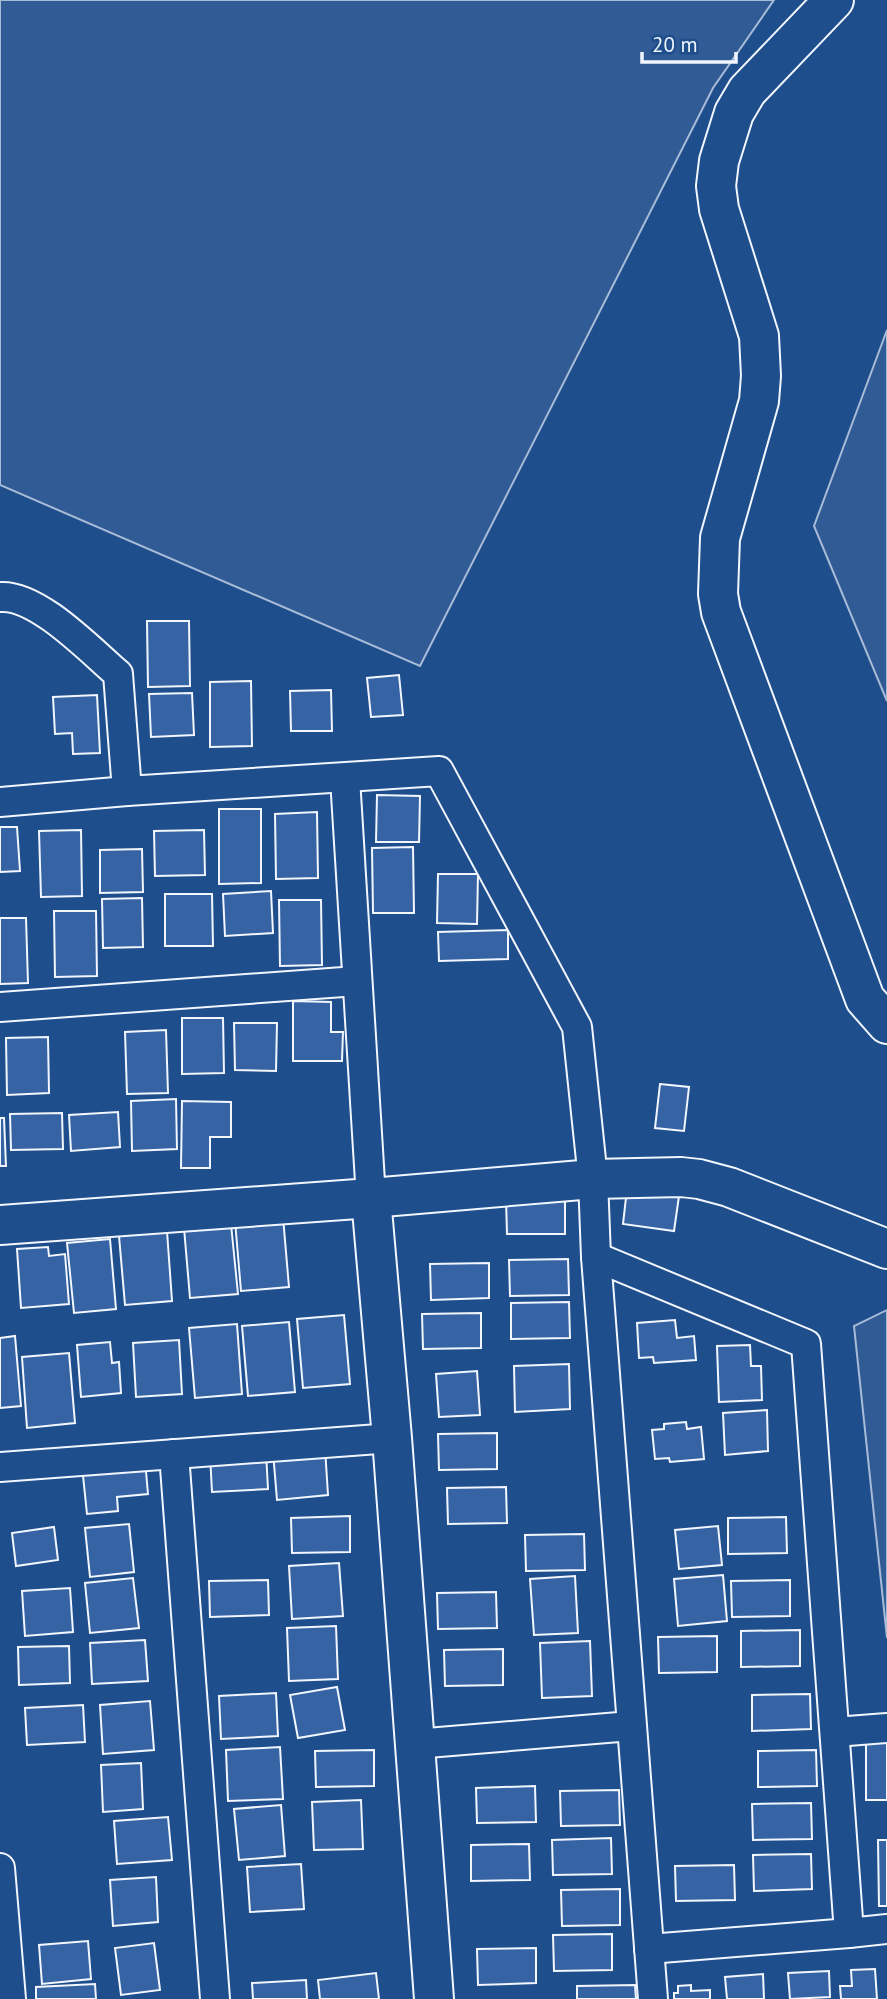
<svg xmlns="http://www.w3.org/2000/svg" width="887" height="1999" font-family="'PT Sans',sans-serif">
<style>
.built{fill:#305b95;stroke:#a8bbd7;stroke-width:2}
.building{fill:#3563a3;stroke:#f2f6ff;stroke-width:2}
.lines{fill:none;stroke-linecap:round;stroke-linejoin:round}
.street-casing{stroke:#f2f6ff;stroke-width:32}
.secondary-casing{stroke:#f2f6ff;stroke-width:42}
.street{stroke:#1f4e8c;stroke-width:28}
.secondary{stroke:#1f4e8c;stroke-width:38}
</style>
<rect width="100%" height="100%" fill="#1f4e8c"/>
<g class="built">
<path d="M0 0H774L713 88 420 666 0 485Z"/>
<path d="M887 330V701L814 526Z"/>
<path d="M887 1310V1638L854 1326Z"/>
</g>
<g class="building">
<path d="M147 621H189L190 686 148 687Z"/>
<path d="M399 675 403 715 371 717 367 678Z"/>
<path d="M251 681 252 746 210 747V682Z"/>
<path d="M331 690 332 731H291L290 691Z"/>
<path d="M192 693 194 735 151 737 149 694Z"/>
<path d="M97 695 100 753 73 754 72 733 55 734 53 697Z"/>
<path d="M377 795 420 796 419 842H376Z"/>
<path d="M219 809H261V883L219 884Z"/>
<path d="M317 812 318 878 276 879 275 814Z"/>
<path d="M0 827H17L20 871 0 872Z"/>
<path d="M81 830 82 896 41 897 39 831Z"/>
<path d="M204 830 205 875 155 876 154 831Z"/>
<path d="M413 847 414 913H373L372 848Z"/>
<path d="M142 849 143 892 100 893V850Z"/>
<path d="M438 874H478L477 924 437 923Z"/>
<path d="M271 891 273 933 225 936 223 894Z"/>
<path d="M165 894H212L213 946H165Z"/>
<path d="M142 898 143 947 103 948 102 899Z"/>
<path d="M279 900H321L322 965 280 966Z"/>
<path d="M54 911H96L97 976 55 977Z"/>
<path d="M0 918H26L28 983 0 984Z"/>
<path d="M508 930V959L439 961 438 932Z"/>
<path d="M293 1001 331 1002V1032H343L342 1061H293Z"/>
<path d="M182 1018H223L224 1073 182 1074Z"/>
<path d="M234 1023H277L276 1071 235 1070Z"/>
<path d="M166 1030 168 1093 127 1094 125 1032Z"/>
<path d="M48 1037 49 1093 7 1095 6 1038Z"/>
<path d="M660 1084 689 1087 684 1131 655 1128Z"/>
<path d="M176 1099 177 1149 132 1151 131 1101Z"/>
<path d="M182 1101 231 1102V1137H210V1168H181Z"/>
<path d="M118 1112 120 1147 71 1151 69 1115Z"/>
<path d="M62 1113 63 1149 11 1150 10 1114Z"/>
<path d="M0 1118H4L6 1166H0Z"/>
<path d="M627 1189 679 1196 674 1231 623 1224Z"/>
<path d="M565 1197V1234H507L506 1199Z"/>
<path d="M283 1217 289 1287 241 1291 235 1221Z"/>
<path d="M231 1224 238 1294 190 1298 184 1228Z"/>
<path d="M167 1231 172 1301 125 1305 119 1236Z"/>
<path d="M110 1239 116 1309 74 1313 67 1243Z"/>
<path d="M48 1247 49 1256 65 1254 69 1304 21 1308 17 1249Z"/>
<path d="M568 1259 569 1295 510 1296 509 1260Z"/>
<path d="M489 1263V1298L431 1300 430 1264Z"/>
<path d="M569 1302 570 1338 511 1339V1303Z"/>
<path d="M481 1313V1348L423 1349 422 1314Z"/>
<path d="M344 1315 350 1384 303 1388 297 1319Z"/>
<path d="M675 1320 677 1338 694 1336 696 1360 654 1363 653 1357 639 1358 637 1323Z"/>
<path d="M289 1322 295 1392 248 1396 242 1326Z"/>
<path d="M237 1324 242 1394 195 1398 189 1328Z"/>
<path d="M15 1336 21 1406 0 1408V1338Z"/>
<path d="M179 1340 182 1394 136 1397 133 1343Z"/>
<path d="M110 1342 112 1363 119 1362 121 1393 81 1397 77 1345Z"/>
<path d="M750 1345 751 1366H761L762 1400 719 1402 717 1346Z"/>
<path d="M69 1353 75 1423 27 1428 22 1357Z"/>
<path d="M569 1364 570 1409 515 1412 514 1366Z"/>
<path d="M477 1371 480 1415 439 1417 436 1374Z"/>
<path d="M767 1410 768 1451 725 1455 723 1413Z"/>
<path d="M686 1422 687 1429 701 1427 704 1459 670 1462 669 1458 655 1459 652 1430 664 1429V1424Z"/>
<path d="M497 1433V1469L439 1470 438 1434Z"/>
<path d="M325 1448 328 1495 277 1500 273 1452Z"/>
<path d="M266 1452 268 1489 212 1492 210 1455Z"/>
<path d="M145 1460 148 1494 117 1497 118 1511 87 1514 82 1466Z"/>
<path d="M506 1487 507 1523 448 1524 447 1488Z"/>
<path d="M350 1516V1552L292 1553 291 1518Z"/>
<path d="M786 1517 787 1553 728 1554V1518Z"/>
<path d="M129 1524 134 1572 90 1577 85 1528Z"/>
<path d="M718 1526 722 1565 679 1569 675 1530Z"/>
<path d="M54 1527 58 1560 16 1566 12 1533Z"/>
<path d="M584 1534 585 1570 526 1571 525 1535Z"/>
<path d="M339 1563 343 1616 292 1619 289 1566Z"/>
<path d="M723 1575 727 1621 678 1626 674 1579Z"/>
<path d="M575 1576 578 1633 534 1635 530 1579Z"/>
<path d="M133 1578 139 1628 90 1633 85 1583Z"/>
<path d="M268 1580 269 1615 210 1617 209 1581Z"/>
<path d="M790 1580V1616L732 1617 731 1581Z"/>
<path d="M70 1588 73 1632 25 1636 22 1591Z"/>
<path d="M496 1592 497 1628 438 1629 437 1593Z"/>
<path d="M336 1626 338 1679 289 1681 287 1628Z"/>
<path d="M800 1630V1666L741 1667V1631Z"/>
<path d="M717 1636V1672L659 1673 658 1637Z"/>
<path d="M145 1640 148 1681 92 1684 90 1643Z"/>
<path d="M590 1641 592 1696 542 1698 540 1643Z"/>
<path d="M69 1646 70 1683 19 1685 18 1647Z"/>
<path d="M503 1649V1685L445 1686 444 1650Z"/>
<path d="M337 1687 345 1730 298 1738 290 1695Z"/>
<path d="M276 1693 278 1736 221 1739 219 1696Z"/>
<path d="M810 1694 811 1729 752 1731V1695Z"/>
<path d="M150 1701 154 1750 103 1754 100 1705Z"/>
<path d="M83 1705 85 1742 27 1745 25 1708Z"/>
<rect x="866" y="1743" width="21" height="57"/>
<path d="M280 1747 283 1799 228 1801 226 1750Z"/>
<path d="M374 1750V1786L316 1787 315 1751Z"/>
<path d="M816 1750 817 1786 758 1787V1751Z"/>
<path d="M141 1763 143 1809 103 1812 101 1765Z"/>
<path d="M535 1786 536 1822 477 1823 476 1788Z"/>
<path d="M619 1790 620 1825 561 1826 560 1791Z"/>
<path d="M361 1800 363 1849 314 1850 312 1802Z"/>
<path d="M811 1803 812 1839 753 1840 752 1804Z"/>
<path d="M281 1805 285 1856 239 1860 234 1809Z"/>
<path d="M168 1817 172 1860 117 1864 114 1821Z"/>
<path d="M611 1838 612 1874 553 1875 552 1840Z"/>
<path d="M878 1840H887V1906H879Z"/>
<path d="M529 1844 530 1880 471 1881V1845Z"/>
<path d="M811 1854 812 1889 754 1891 753 1855Z"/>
<path d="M301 1864 304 1909 250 1912 247 1867Z"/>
<path d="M734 1865 735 1900 676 1901 675 1866Z"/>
<path d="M156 1877 158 1922 113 1926 110 1880Z"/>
<path d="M620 1889V1925L562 1926 561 1890Z"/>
<path d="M612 1934V1970L554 1971 553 1935Z"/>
<path d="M88 1941 91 1979 42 1984 39 1945Z"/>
<path d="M154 1943 160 1990 121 1995 115 1948Z"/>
<path d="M536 1948V1983L478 1985 477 1949Z"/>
<path d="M875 1969 877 1999H841L840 1986H852L851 1970Z"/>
<path d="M829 1971 830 1997 790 1999 788 1973Z"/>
<path d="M376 1973 379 1999H320L318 1980Z"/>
<path d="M763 1974 764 1999H727L725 1977Z"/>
<path d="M306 1980 307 1999H253L252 1983Z"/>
<path d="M95 1984 96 1999H36V1987Z"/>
<path d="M635 1985 636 1999H577V1986Z"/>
<path d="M691 1985V1991L710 1990V1999H674V1993H678V1986Z"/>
</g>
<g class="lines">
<defs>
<g id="street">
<path d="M0 597C37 594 90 650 118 674L127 791"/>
<path d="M345 778 371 1198"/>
<path d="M0 802 127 791 439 771 577 1027 593 1179 596 1257 653 1999"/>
<path d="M0 1007 357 981"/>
<path d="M596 1257 806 1344 849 1933 649 1949"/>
<path d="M174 1454 215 1999"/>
<path d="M0 1467 392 1438"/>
<path d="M835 1732 887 1728"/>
<path d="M415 1744 631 1726"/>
<path d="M0 1868 11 1999"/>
<path d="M849 1933 887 1929"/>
</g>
<g id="secondary">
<path d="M834 0 747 91 734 113 719 161 716 186 719 209 759 336 761 376 759 401 720 538 718 594 721 612 865 999 887 1024"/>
<path d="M371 1198 392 1438 434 1999"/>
<path d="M0 1225 371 1198 593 1179 681 1177 699 1179 729 1187 887 1249"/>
</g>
</defs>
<use href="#street" class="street-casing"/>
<use href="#secondary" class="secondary-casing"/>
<use href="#street" class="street"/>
<use href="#secondary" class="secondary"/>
</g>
<path d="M642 52v10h94v-10" fill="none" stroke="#f2f6ff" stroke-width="3.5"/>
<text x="652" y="52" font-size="21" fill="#f2f6ff" stroke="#1f4e8c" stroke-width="5" paint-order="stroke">20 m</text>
</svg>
